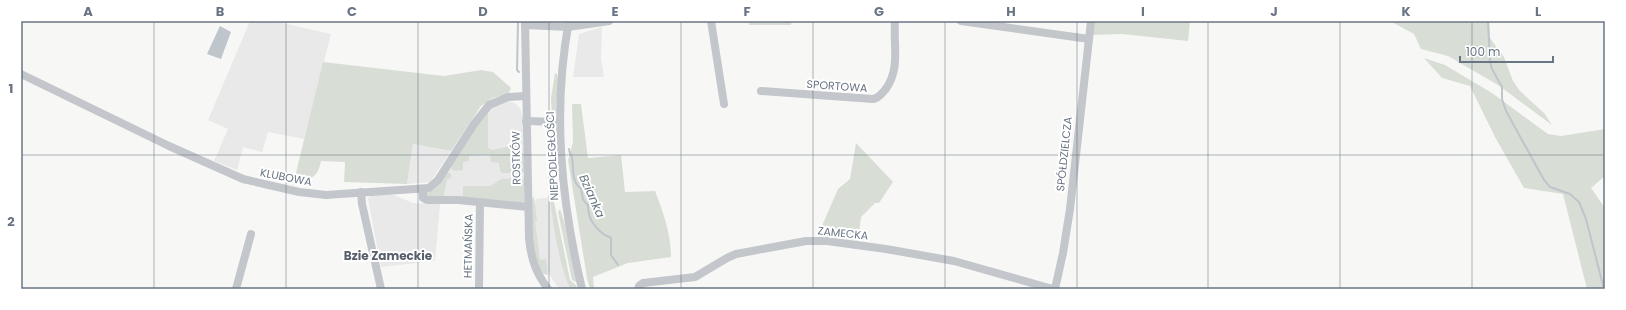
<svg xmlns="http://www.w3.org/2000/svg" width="1626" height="310" font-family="Poppins,sans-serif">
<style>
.built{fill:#e8e9e8}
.green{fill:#d8ded6}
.water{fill:#bec5cb}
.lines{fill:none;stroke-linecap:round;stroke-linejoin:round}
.stream{stroke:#bec5cb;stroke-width:2}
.minor{stroke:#c3c6ca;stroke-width:8}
.grid{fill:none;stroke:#697584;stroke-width:1;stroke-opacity:0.55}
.labels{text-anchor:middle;stroke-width:4;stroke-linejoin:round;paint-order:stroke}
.street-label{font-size:11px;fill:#697584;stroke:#fff}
.water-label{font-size:12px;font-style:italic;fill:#64757f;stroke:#fff}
.neighbourhood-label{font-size:12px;font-weight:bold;fill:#565f6a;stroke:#fff}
.neatline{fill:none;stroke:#697584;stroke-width:1.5}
.grid-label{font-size:13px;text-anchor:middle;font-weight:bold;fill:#697584}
</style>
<rect width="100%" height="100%" fill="#f7f8f5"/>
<g class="built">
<path d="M250 21H274L331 34 304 139 268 132 262 152 243 147 237 170 214 161 228 129 208 120Z"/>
<path d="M602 27 601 58 604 77H573L579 34Z"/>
<path d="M507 101 515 103 520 108 523 117 524 202 443 199 431 190 441 182 490 108Z"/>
<path d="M413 144 451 151 430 182 407 184Z"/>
<path d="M389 193 413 203 440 204 435 261 381 267 368 199 372 194Z"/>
<path d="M553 197 570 281 572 289H559L540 260 536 238 534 204 536 199Z"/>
</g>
<g class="green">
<path d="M749 21H792L791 25H749Z"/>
<path d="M1094 21H1190L1188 41 1122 34 1092 35Z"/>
<path d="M1390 21H1489L1490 38 1504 57 1513 81 1520 91 1544 113 1552 125 1498 85 1448 56 1421 49 1414 34Z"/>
<path d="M1424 58 1445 65 1492 93 1548 134 1561 136 1605 129V176L1591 188 1605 208V289H1587L1563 194 1524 188 1495 137 1470 86 1442 78Z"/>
<path d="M323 62 444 76 481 70 493 72 511 88 509 93 493 98 481 106 451 151 413 144 407 184 344 182 345 162 321 161C318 179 308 180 293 185Z"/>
<path d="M555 73 557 74 558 78 556 113 552 117 551 98Z"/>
<path d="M572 104H581L588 158 621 155 625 192 655 191C663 212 671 233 671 257L628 263 593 277 594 289H590L587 278 568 160 573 142Z"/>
<path d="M488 111V148L492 150 520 144 524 158V172L523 173H502L500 171 499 163 491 162 490 155 469 156V161L463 162V170L455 171 451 169V166L469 137Z"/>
<path d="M856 143 893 182 879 203H875L861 217 858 241 818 235 838 189 850 179Z"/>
<path d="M447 172 451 174V178L447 179 443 199H426V192L436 187Z"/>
<path d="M523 178 524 179V202L522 205 463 199V186H491L501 179Z"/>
<path d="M535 196 534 198 537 221H535L540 260 546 259 548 275 541 273 532 248V199Z"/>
<path d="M553 198 570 280 576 285 577 289H570C558 259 554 230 550 198Z"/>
<path d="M560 209 564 221 578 283 572 280 558 212Z"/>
</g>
<path class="water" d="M220 26 231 32 221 59 207 54Z"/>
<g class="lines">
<g class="stream">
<path d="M518 21 517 70 519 72"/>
<path d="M1488 21 1490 62 1492 69 1502 87V99L1506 111 1544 180 1550 187 1570 194 1579 202 1586 219 1604 289"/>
<path d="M569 149C569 153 572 155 572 158 574 169 571 181 581 189 583 196 581 200 588 205 588 218 593 225 602 233 605 236 608 236 611 238V255L618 265"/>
</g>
<g class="minor">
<path d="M525 21 529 238C531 259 536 273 548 289"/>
<path d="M569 21C552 111 561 200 582 289"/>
<path d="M711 21 724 104"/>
<path d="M961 21 1089 39"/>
<path d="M525 25 568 27 609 21"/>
<path d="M21 74 169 146 243 179 299 192 326 195 429 188 438 180 474 124 489 105 508 97 526 96"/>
<path d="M761 91 873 99C879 98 881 94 885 90 901 69 893 45 895 21"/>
<path d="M526 121 559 122"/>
<path d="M423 189V198L427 200H458L528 207"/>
<path d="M361 192 362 204 381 289"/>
<path d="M236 289 251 234"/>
<path d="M479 289 480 203"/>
<path d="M638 289 639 286 643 283 695 277 727 258 736 254 806 241H827L886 249 954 261 1053 289"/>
<path d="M1055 289 1063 253 1070 209 1091 21"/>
</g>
</g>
<path class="grid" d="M154 21V289M286 21V289M418 21V289M549 21V289M681 21V289M813 21V289M945 21V289M1077 21V289M1208 21V289M1340 21V289M1472 21V289M21 155H1605"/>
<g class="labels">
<g class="street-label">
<text transform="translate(837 86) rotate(4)" y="4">SPORTOWA</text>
<text transform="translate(1064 154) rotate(-84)" y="4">SPÓŁDZIELCZA</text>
<text transform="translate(552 156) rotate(-93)" y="4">NIEPODLEGŁOŚCI</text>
<text transform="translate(516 158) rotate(-91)" y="4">ROSTKÓW</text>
<text transform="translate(286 177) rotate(11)" y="4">KLUBOWA</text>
<text transform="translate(843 233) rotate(6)" y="4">ZAMECKA</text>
<text transform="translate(468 246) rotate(-89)" y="4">HETMAŃSKA</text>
</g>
<g class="water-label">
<text transform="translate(592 196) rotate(66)" y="4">Bzianka</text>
</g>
<g class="neighbourhood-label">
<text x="388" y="260">Bzie Zameckie</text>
</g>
</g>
<rect width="1626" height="310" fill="none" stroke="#ffffff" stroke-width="44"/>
<path d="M1460 56v6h93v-6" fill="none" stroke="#697584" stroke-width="2"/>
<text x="1466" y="56" font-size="12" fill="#697584" stroke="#ffffff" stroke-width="3" paint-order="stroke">100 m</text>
<rect x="22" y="22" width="1582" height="266" class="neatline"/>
<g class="grid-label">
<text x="88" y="16">A</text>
<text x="220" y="16">B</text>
<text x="352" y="16">C</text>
<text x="483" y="16">D</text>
<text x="615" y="16">E</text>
<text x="747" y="16">F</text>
<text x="879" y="16">G</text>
<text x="1011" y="16">H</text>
<text x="1143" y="16">I</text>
<text x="1274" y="16">J</text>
<text x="1406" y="16">K</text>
<text x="1538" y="16">L</text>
<text x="11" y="93">1</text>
<text x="11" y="226">2</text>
</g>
</svg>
